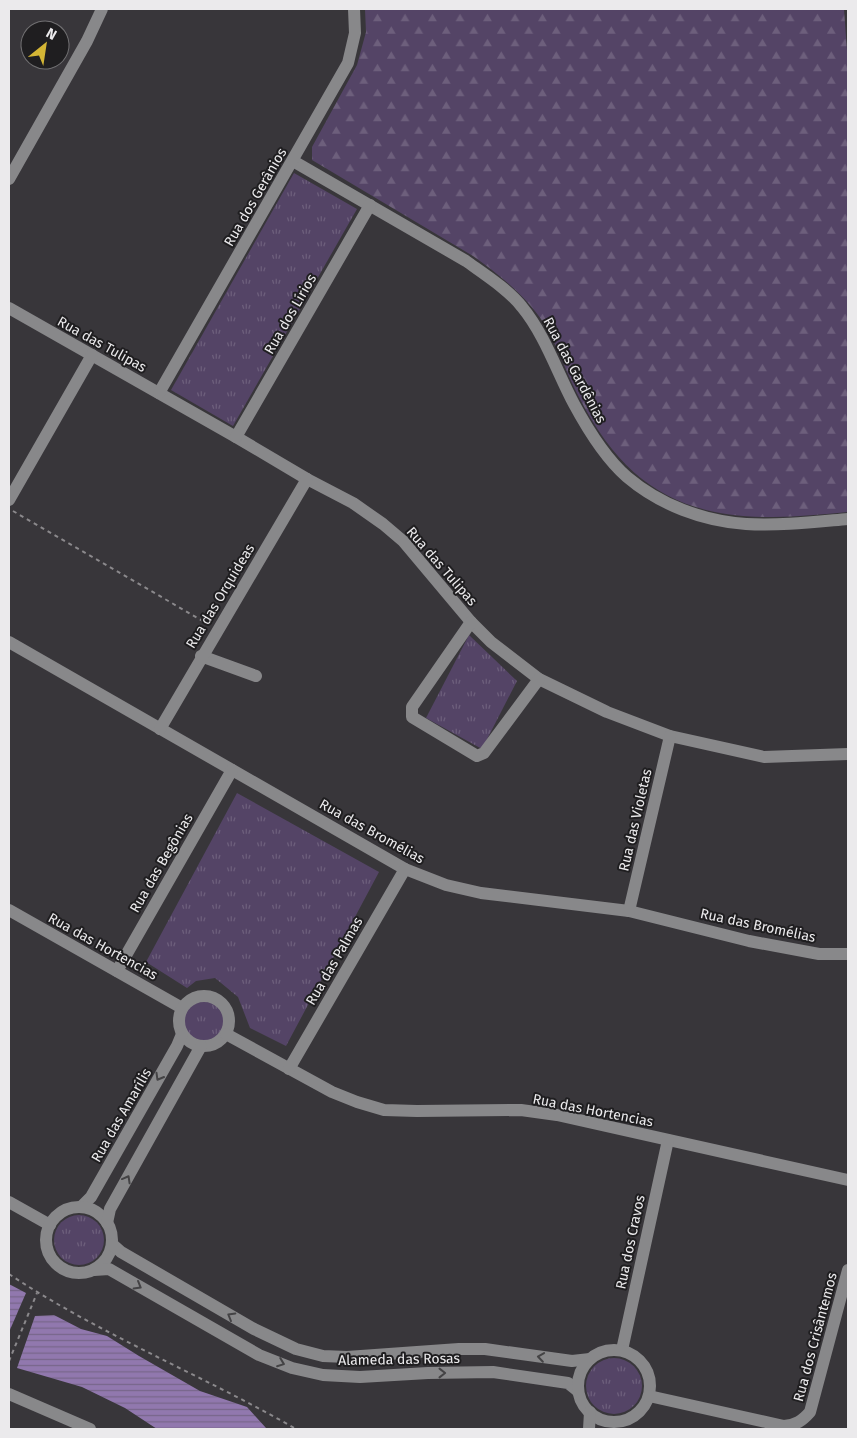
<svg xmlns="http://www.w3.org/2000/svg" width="857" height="1438" font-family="'Fira Sans',sans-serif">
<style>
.grass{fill:url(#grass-tufts)}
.forest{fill:url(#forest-firs)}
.water{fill:url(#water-rules)}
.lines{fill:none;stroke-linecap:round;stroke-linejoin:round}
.path{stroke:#8b898c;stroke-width:2;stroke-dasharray:4 4;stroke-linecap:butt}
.minor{stroke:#88888a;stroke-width:12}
.oneway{stroke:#444345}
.labels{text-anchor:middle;stroke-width:4;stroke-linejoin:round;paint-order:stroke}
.street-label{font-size:14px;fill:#ebeaec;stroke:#1f1e20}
</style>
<defs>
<pattern id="grass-tufts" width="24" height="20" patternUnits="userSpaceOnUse" patternTransform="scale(1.25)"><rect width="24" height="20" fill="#544466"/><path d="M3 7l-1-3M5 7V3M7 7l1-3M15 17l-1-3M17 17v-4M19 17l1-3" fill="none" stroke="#6d5f7c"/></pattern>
<pattern id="forest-firs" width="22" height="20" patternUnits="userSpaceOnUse" patternTransform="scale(1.25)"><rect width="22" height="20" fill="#544466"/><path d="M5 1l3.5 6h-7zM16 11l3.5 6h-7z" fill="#6d5f7c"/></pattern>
<pattern id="water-rules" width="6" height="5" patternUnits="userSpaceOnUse" patternTransform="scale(1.25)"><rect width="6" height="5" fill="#9178ae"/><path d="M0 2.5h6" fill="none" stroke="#77668a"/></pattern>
</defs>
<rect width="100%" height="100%" fill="#38363a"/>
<g class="grass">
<path d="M294 173 357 209 233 426 171 390Z"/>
<path d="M469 635 517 681 482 749 426 718Z"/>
<path d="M237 793 379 872 286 1046 250 1028 238 997 215 978 196 981 187 988 146 962Z"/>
<circle cx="204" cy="1021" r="20"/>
<circle cx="79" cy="1240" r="25"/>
<circle cx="614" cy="1386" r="28"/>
</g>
<path class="forest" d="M365 9H844L848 65V512C823 514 798 517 773 517 678 518 623 482 580 399 568 377 560 353 548 330 531 300 501 276 473 256L312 160V147L357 65 366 32Z"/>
<g class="water">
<path d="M9 1284 26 1293 9 1332Z"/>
<path d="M54 1315 81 1329 107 1336 139 1356 200 1391 247 1407 266 1428 270 1429H157L125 1408 82 1387 17 1368 35 1316Z"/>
</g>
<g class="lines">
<g class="path">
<path d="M13 511 208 624"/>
<path d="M9 1274C99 1334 202 1375 296 1429"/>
<path d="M9 1361 37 1293"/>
</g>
<g class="minor">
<path d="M293 161 466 261C484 274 509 290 522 307 545 335 557 372 574 404 588 430 605 458 627 477 660 505 703 521 746 524 780 526 814 522 848 519"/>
<path d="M9 179 87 41 102 9"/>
<path d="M9 308 236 437 307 479 353 503 383 524 403 541 471 622 491 642 539 679 607 712 670 736 764 757 848 754"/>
<path d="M159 393 348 63 355 33 354 9"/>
<path d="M236 437 370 205"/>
<path d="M9 500 92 355"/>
<path d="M471 622 412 707V717L477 756 484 753 539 679"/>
<path d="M9 642 405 869 446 885 481 893 629 911 749 941 819 954H848"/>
<path d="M201 656 256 676"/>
<path d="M160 729 307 479"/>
<path d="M9 910 182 1008"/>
<path d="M629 911 670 736"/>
<path d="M117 971 232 770"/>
<circle cx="204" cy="1021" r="25"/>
<path d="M226 1034 332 1092 357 1102 384 1110 417 1111 521 1110 557 1115 848 1180"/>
<path d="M289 1069 405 869"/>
<path d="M9 1202 50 1225"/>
<path d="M81 1207 91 1197 177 1046 182 1034"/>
<circle cx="79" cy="1240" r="33"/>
<path d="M107 1223 110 1209 201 1046"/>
<path d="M112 1244 121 1252 254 1329 296 1349 323 1356 347 1357 459 1349H485L572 1361 590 1359"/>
<path d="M94 1270 109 1269 259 1355 292 1368 323 1375 360 1377 428 1373 493 1372 568 1383 578 1391"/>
<path d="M622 1350 668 1140"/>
<circle cx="614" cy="1386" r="36"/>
<path d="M9 1394 90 1429"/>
<path d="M649 1396 784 1426C796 1425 802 1421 810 1412L848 1270"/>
<path d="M589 1429 590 1412"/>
</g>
</g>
<defs><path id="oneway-chevron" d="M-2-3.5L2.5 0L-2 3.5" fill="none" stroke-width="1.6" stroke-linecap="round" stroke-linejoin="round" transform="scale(1.25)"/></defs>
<g class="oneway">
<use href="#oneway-chevron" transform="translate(159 1077) rotate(120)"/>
<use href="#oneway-chevron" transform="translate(127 1179) rotate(-61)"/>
<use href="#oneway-chevron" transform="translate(138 1286) rotate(30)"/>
<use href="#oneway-chevron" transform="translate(231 1316) rotate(-150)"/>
<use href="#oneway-chevron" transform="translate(541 1357) rotate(-172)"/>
<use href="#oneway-chevron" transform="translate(281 1363) rotate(21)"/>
<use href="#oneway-chevron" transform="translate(442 1373)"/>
</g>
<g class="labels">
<g class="street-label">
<text transform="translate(255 197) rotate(-60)" y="5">Rua dos Gerânios</text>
<text transform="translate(290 314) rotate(-60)" y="5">Rua dos Lírios</text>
<text transform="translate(102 344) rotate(29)" y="5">Rua das Tulipas</text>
<text transform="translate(575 370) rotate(62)" y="5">Rua das Gardênias</text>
<text transform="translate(442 566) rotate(49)" y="5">Rua das Tulipas</text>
<text transform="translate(220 596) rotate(-59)" y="5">Rua das Orquideas</text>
<text transform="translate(635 820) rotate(-77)" y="5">Rua das Violetas</text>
<text transform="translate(372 831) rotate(29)" y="5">Rua das Bromélias</text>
<text transform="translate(161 863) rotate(-60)" y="5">Rua das Begônias</text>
<text transform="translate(758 925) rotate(12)" y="5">Rua das Bromélias</text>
<text transform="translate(103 946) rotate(29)" y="5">Rua das Hortencias</text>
<text transform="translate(334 961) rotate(-60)" y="5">Rua das Palmas</text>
<text transform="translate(593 1110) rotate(11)" y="5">Rua das Hortencias</text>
<text transform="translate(121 1115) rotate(-60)" y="5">Rua das Amarílis</text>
<text transform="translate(630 1242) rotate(-78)" y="5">Rua dos Cravos</text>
<text transform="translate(815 1337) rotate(-75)" y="5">Rua dos Crisântemos</text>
<text transform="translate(399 1359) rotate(-1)" y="5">Alameda das Rosas</text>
</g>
</g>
<rect width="857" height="1438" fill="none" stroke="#ebeaec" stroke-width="20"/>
<g transform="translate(45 45) rotate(30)"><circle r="24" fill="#1f1e20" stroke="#717072"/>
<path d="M0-4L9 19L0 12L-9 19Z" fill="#d4b635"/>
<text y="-8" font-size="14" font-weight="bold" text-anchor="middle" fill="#ebeaec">N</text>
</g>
</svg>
